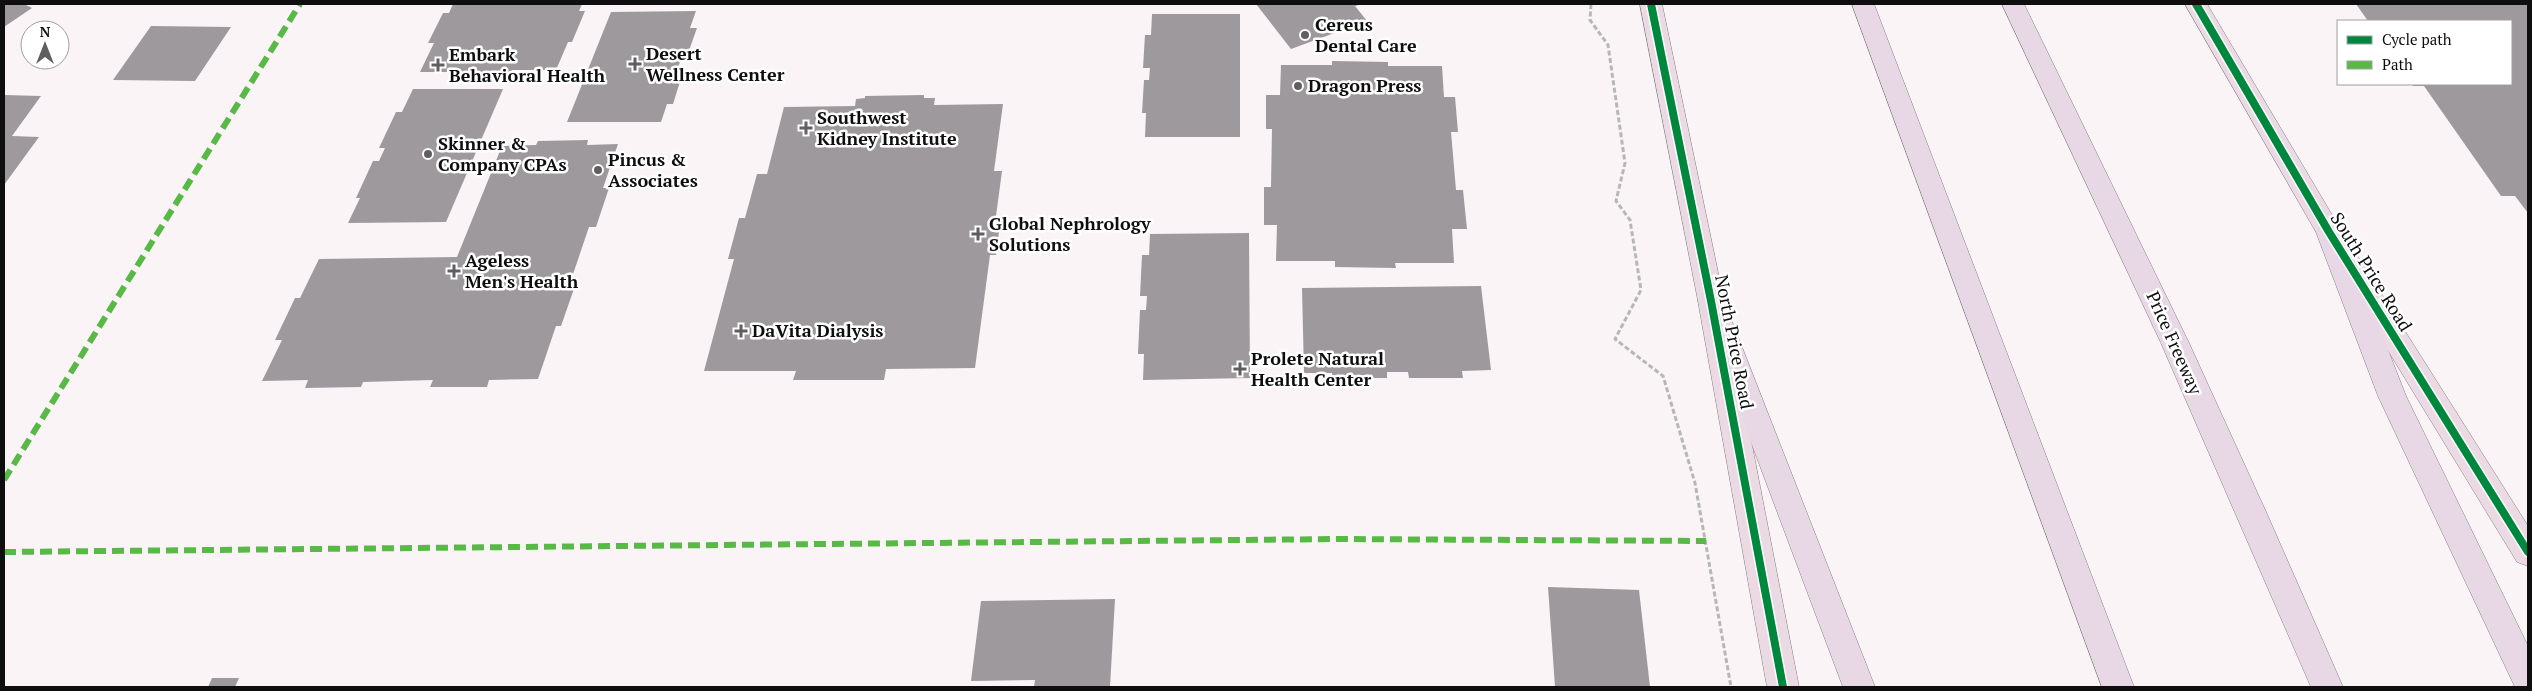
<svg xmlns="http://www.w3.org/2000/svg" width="2532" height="691" font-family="'PT Serif',serif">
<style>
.building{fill:#9e999c}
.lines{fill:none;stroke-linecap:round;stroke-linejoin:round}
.major-casing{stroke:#827f80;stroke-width:1}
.highway-casing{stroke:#827f80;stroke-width:1}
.path{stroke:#b8b7b7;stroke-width:3;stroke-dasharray:5 2.5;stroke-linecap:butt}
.major{fill:#ebdae3;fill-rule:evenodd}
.highway{fill:#e8d8e5;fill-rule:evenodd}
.quiet{stroke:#58b947;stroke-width:6;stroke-dasharray:12 6;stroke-linecap:butt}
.cycleway-casing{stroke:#fff;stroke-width:11}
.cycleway{stroke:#00873e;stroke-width:8}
.poi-dot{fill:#615e60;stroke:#fff;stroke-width:2}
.labels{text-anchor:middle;stroke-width:5;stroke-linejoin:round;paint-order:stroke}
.poi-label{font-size:18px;font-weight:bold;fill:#0e0e0e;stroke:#fff;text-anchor:start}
.street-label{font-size:18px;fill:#0e0e0e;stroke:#fff}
</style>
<rect width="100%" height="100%" fill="#faf4f7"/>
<g class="building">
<path d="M4 4H24L32 8 4 27Z"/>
<path d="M453 4H582L579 11H585L572 42H568L556 70H512L509 76H462L464 72H420L434 43H428L443 13H449Z"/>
<path d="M1256 4H1362L1355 6 1367 21 1291 49Z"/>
<path d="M2356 4H2526L2528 6V213L2515 196H2501L2424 86H2413L2412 84H2511V21H2368Z"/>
<path d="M696 11 690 28H697L686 59H681L677 70 684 69 673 104H667L661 122H567L611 12Z"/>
<path d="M1152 14H1240V137H1145L1146 113H1142L1144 80H1149L1150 68H1143L1145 35H1151Z"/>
<path d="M151 26 231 27 195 81 113 80Z"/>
<path d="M1332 61 1388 62V66H1442L1444 97H1455L1458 132H1451L1456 190H1463L1467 229H1452L1454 263H1395L1396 268 1335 267V261H1276L1277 225H1264V187H1271L1272 129H1266V95H1280L1281 65H1332Z"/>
<path d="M413 89H503L446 222 348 223 360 198H356L373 161H379L385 148H379L396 112H402Z"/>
<path d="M4 95 41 96 12 136 39 137 4 185Z"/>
<path d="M924 95V98H935L934 105 1003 104 994 171H1002L996 216H1001L996 255H990L975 368 886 369 884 380H793L796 371H704L734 259H728L739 218H745L757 174H767L784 107 855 106 856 99 865 98V96Z"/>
<path d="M588 140 587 145 618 144 603 188H609L596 227H589L570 283H576L561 326H556L538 379 489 380 487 387H430L433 380 363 382 361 387 305 388 308 380 262 381 282 340H275L295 298H300L319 259 457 257 502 146 536 145 538 141Z"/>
<path d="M1249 233 1250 378 1143 380 1144 354H1138L1140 310H1146L1147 296H1140L1142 255H1149L1150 234Z"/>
<path d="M1481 286 1491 370 1462 371 1463 378H1409L1408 372H1387V378H1332V373H1304L1302 288Z"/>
<path d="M1548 587 1639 590 1650 687H1555Z"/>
<path d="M1115 599 1110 687H1034L1035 680 971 681 981 601Z"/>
<path d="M212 678H239L235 687H208Z"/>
</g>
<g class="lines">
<defs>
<g id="major">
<path d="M1640 4H1662L1724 301 1799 687H1767L1698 301Z"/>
<path d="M2185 4H2207L2338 225 2528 526V566L2517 562 2320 239Z"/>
</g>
<g id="highway">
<path d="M1852 4H1874L2134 687H2102Z"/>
<path d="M2002 4H2024L2189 343 2267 514 2343 687H2311L2161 343Z"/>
<path d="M2329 222 2338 225 2342 232 2406 396 2528 646V687H2515L2378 396 2316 232 2320 225Z"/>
<path d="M1711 290 1721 293 1724 301 1875 687H1843L1698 301 1701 293Z"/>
</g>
</defs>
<use href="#major" class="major-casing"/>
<use href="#highway" class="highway-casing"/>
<path class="path" d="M1591 4 1590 20 1608 45 1625 163 1616 201 1630 220 1641 290 1615 339 1663 376 1695 483 1731 687"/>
<use href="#major" class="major"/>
<use href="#highway" class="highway"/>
<g class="quiet">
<path d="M4 480 300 4"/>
<path d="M4 552 1339 539 1706 541"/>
</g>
<defs>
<g id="cycleway">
<path d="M1651 4 1711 301 1783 687"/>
<path d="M2196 4 2329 232 2528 552"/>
</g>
</defs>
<use href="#cycleway" class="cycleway-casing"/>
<use href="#cycleway" class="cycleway"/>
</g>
<g class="poi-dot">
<circle cx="1305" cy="35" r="5"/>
<path d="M632.5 56.5h5v5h5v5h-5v5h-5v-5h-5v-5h5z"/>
<path d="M435.5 57.5h5v5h5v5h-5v5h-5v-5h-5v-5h5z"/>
<circle cx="1298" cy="86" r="5"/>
<path d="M803.5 120.5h5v5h5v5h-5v5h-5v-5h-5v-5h5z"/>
<circle cx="428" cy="154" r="5"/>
<circle cx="598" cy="170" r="5"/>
<path d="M975.5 226.5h5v5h5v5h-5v5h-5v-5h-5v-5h5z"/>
<path d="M451.5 263.5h5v5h5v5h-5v5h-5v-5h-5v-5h5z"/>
<path d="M738.5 323.5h5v5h5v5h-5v5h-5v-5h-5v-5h5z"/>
<path d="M1237.5 361.5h5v5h5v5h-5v5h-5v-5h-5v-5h5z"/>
</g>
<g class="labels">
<g class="poi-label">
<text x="1315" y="31">Cereus<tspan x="1315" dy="21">Dental Care</tspan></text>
<text x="646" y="60">Desert<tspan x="646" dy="21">Wellness Center</tspan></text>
<text x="449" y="61">Embark<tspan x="449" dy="21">Behavioral Health</tspan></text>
<text x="1308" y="92">Dragon Press</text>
<text x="817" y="124">Southwest<tspan x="817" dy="21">Kidney Institute</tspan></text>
<text x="438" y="150">Skinner &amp;<tspan x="438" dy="21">Company CPAs</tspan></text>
<text x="608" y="166">Pincus &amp;<tspan x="608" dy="21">Associates</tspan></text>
<text x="989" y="230">Global Nephrology<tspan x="989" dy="21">Solutions</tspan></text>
<text x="465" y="267">Ageless<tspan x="465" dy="21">Men's Health</tspan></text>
<text x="752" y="337">DaVita Dialysis</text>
<text x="1251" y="365">Prolete Natural<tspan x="1251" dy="21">Health Center</tspan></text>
</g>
<g class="street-label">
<text transform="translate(2371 272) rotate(58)" y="6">South Price Road</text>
<text transform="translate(1734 342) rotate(79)" y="6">North Price Road</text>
<text transform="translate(2174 343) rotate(66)" y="6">Price Freeway</text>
</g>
</g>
<rect width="2532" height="691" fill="none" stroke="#0e0e0e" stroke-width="10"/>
<rect x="2337" y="20" width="175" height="65" fill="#ffffff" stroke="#9f9f9f"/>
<rect x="2347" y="36" width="25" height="8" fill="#00873e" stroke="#9f9f9f"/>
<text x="2382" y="45" font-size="15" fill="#0e0e0e">Cycle path</text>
<rect x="2347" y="61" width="25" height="8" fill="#58b947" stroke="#9f9f9f"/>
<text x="2382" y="70" font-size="15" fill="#0e0e0e">Path</text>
<g transform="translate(45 45)"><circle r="24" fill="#ffffff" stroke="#9f9f9f"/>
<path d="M0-4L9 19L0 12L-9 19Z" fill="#615e60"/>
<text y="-8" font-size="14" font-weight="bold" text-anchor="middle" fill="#0e0e0e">N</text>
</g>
</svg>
